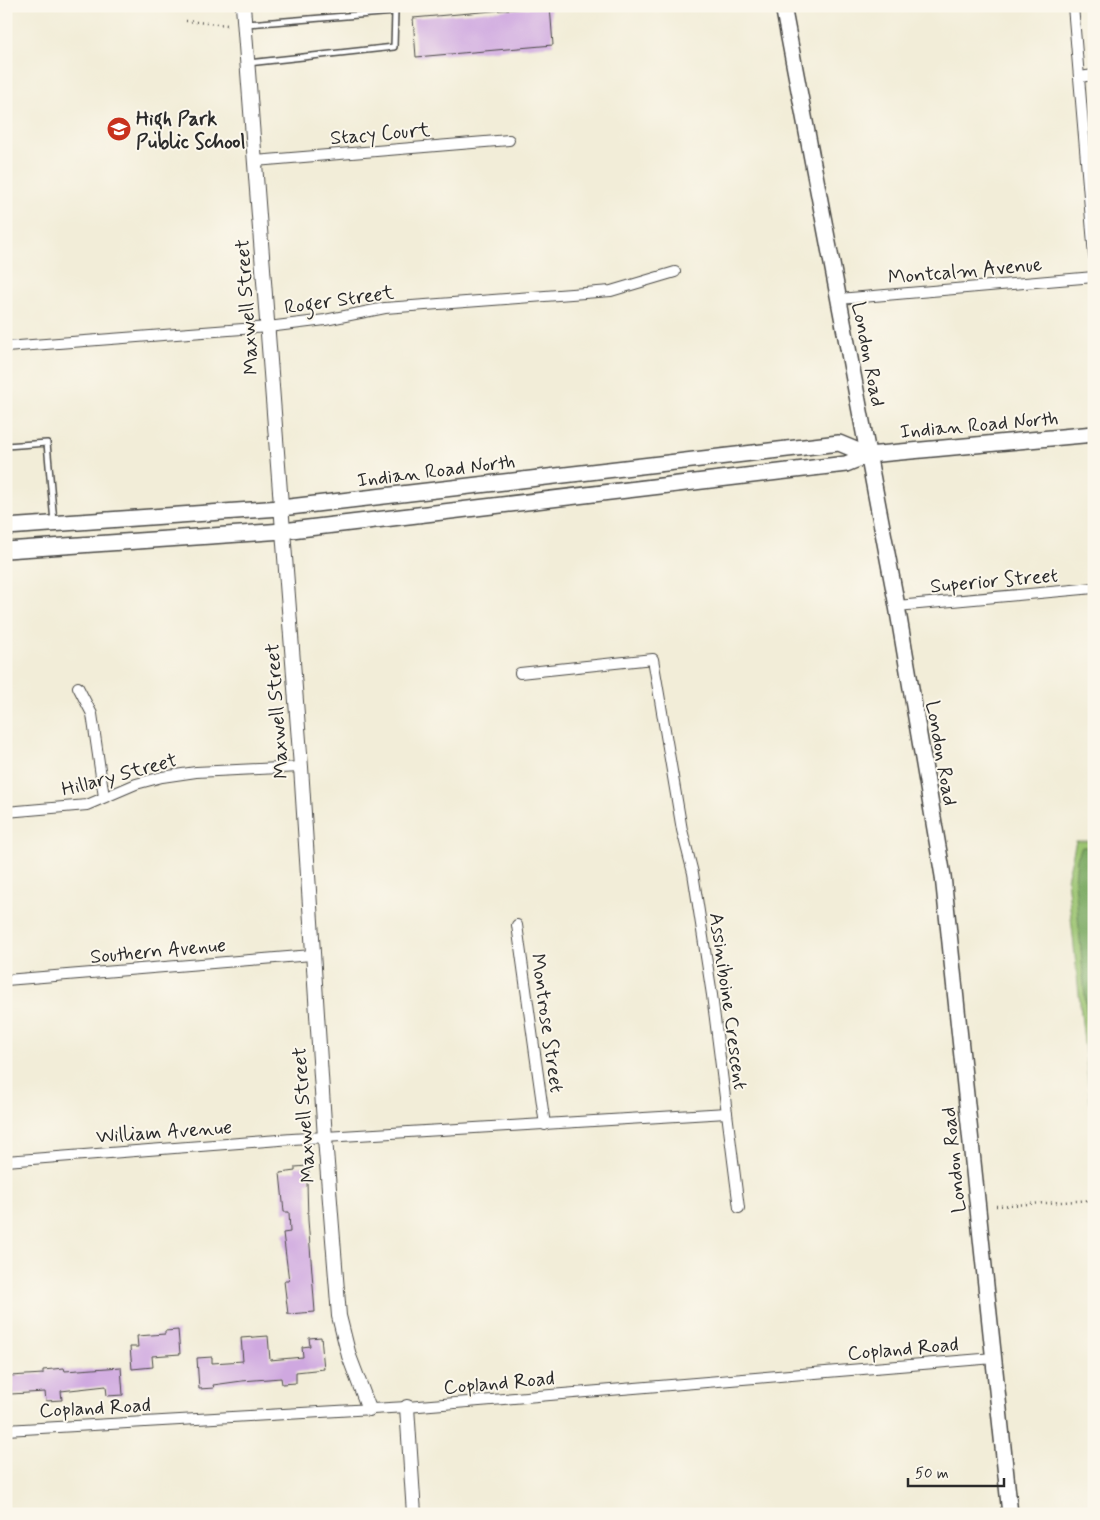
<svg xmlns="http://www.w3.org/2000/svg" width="1100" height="1520" font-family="Mynerve,sans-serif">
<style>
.green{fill:#9bc471;stroke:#63784e}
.forest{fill:#7caa63;stroke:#546a47}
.building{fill:#cfa8e0}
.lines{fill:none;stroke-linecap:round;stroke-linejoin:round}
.service-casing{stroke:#494845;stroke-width:8}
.minor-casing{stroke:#494845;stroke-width:12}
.tertiary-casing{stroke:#494845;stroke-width:16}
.secondary-casing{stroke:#494845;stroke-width:18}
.path{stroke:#494845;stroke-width:2.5;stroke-dasharray:1 4;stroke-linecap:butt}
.service{stroke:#fff;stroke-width:5}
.minor{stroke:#fff;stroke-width:10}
.tertiary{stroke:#fff;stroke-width:14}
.secondary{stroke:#fff;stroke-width:15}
.labels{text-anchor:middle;stroke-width:4;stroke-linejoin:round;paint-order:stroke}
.poi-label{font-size:20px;font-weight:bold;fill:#2b2b2b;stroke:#fbf7ec;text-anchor:start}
.street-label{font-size:20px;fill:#2b2b2b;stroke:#fbf7ec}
</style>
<rect width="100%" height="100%" fill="#fbf7ec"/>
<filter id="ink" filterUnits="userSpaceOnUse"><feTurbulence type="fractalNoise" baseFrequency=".02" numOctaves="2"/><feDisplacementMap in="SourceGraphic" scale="10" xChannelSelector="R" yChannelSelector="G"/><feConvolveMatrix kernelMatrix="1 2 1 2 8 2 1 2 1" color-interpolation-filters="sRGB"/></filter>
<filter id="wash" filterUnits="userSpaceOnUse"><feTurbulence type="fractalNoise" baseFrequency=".0096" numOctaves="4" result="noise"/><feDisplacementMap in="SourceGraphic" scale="20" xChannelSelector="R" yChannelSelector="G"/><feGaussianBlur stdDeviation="1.12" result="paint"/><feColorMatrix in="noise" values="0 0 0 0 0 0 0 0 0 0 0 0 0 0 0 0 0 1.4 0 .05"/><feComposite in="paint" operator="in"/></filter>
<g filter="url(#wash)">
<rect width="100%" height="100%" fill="#f2edd8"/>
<path class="green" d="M1076 841H1094V1138L1067 879Z"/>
<path class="forest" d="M1082 847H1094V1100L1075 881 1077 858Z"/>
<g id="blocks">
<g class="building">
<path d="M550 6 553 45 416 57 413 18Z"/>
<path d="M308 1166 310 1181 307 1182 308 1220 315 1312 288 1314 284 1281H289L283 1233 290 1232 289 1212H284L280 1173 295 1171V1167Z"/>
<path d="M178 1330 180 1354 152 1356 153 1367 132 1369 130 1347H138L137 1336 165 1334V1331Z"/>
<path d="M268 1336 270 1360 303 1357 302 1347 310 1346 309 1338 321 1337 324 1369 296 1372V1383L282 1384 281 1378 242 1381 213 1385 214 1388 199 1389 197 1358 212 1357V1363L243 1361 241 1338Z"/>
<path d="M121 1367 123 1395 107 1396 106 1386 61 1391 62 1400 46 1401 45 1392 11 1394 10 1376 43 1374V1370L64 1368 65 1371Z"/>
</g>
</g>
</g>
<g filter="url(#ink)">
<use href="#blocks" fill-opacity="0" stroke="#494845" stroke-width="1"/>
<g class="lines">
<defs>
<g id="service">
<path d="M247 24 395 12 394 47 248 63"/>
<path d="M6 446 47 443 54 522"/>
</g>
<g id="minor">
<path d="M1073 6 1094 256"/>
<path d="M1079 77 1094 75"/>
<path d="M255 161 509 140"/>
<path d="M839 299 1094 277"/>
<path d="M6 347 268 327 325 320 385 308 611 291 675 272"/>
<path d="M897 606 1094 588"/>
<path d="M520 673 653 659 682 830 693 873 712 995 739 1208"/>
<path d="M78 687 92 714 104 797"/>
<path d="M6 812 87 805 136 784 162 777 196 772 301 767"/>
<path d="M517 925 545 1125"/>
<path d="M6 980 312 955"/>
<path d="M6 1161 292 1139 727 1113"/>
<path d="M6 1430 407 1407 994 1358"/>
</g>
<g id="tertiary">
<path d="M243 6 301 767 325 1138 339 1316 349 1356 369 1409"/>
<path d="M407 1407 414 1514"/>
</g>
<g id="secondary">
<path d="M783 6 897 606 943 876 1010 1514"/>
<path d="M6 527 281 508 839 443 868 455"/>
<path d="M6 550 283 531 846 464 868 455 1094 434"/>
</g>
</defs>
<use href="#service" class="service-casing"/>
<use href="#minor" class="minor-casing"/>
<use href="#tertiary" class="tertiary-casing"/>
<use href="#secondary" class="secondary-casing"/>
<g class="path">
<path d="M186 21 228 25"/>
<path d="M996 1206 1094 1200"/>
</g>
<use href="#service" class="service"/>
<use href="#minor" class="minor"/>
<use href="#tertiary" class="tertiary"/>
<use href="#secondary" class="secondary"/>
</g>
</g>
<defs>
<symbol id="school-disc" viewBox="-11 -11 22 22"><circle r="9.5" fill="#c8321e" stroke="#fbf7ec"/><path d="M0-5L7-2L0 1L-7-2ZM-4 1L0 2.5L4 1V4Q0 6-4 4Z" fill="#fff"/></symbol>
</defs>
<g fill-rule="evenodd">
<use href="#school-disc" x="105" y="115" width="28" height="28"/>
</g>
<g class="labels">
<g class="poi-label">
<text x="136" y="125">High Park<tspan x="136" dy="23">Public School</tspan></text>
</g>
<g class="street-label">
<text transform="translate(380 133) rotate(-5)" y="7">Stacy Court</text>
<text transform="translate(965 270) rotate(-5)" y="7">Montcalm Avenue</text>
<text transform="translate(339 299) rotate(-8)" y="7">Roger Street</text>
<text transform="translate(246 307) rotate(-94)" y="7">Maxwell Street</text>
<text transform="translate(869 354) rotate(79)" y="7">London Road</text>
<text transform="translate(979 424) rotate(-5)" y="7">Indian Road North</text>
<text transform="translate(436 470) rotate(-7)" y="7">Indian Road North</text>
<text transform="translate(994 580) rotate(-5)" y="7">Superior Street</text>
<text transform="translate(276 711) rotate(-94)" y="7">Maxwell Street</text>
<text transform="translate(942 753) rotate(80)" y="7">London Road</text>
<text transform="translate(119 774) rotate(-15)" y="7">Hillary Street</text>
<text transform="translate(158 950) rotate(-5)" y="7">Southern Avenue</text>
<text transform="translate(729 1001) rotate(82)" y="7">Assiniboine Crescent</text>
<text transform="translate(548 1023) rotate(82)" y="7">Montrose Street</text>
<text transform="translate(303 1115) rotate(-94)" y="7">Maxwell Street</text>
<text transform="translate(164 1131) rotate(-4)" y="7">William Avenue</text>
<text transform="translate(953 1160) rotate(-96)" y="7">London Road</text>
<text transform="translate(903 1348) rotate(-5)" y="7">Copland Road</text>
<text transform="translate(499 1382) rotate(-5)" y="7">Copland Road</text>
<text transform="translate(95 1407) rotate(-3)" y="7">Copland Road</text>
</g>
</g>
<rect width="1100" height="1520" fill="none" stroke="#fbf7ec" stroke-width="25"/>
<path d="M908 1478v8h96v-8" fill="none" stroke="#2b2b2b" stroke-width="2.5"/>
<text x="915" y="1478" font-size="15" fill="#2b2b2b" stroke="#fbf7ec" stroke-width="4" paint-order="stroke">50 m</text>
</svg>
